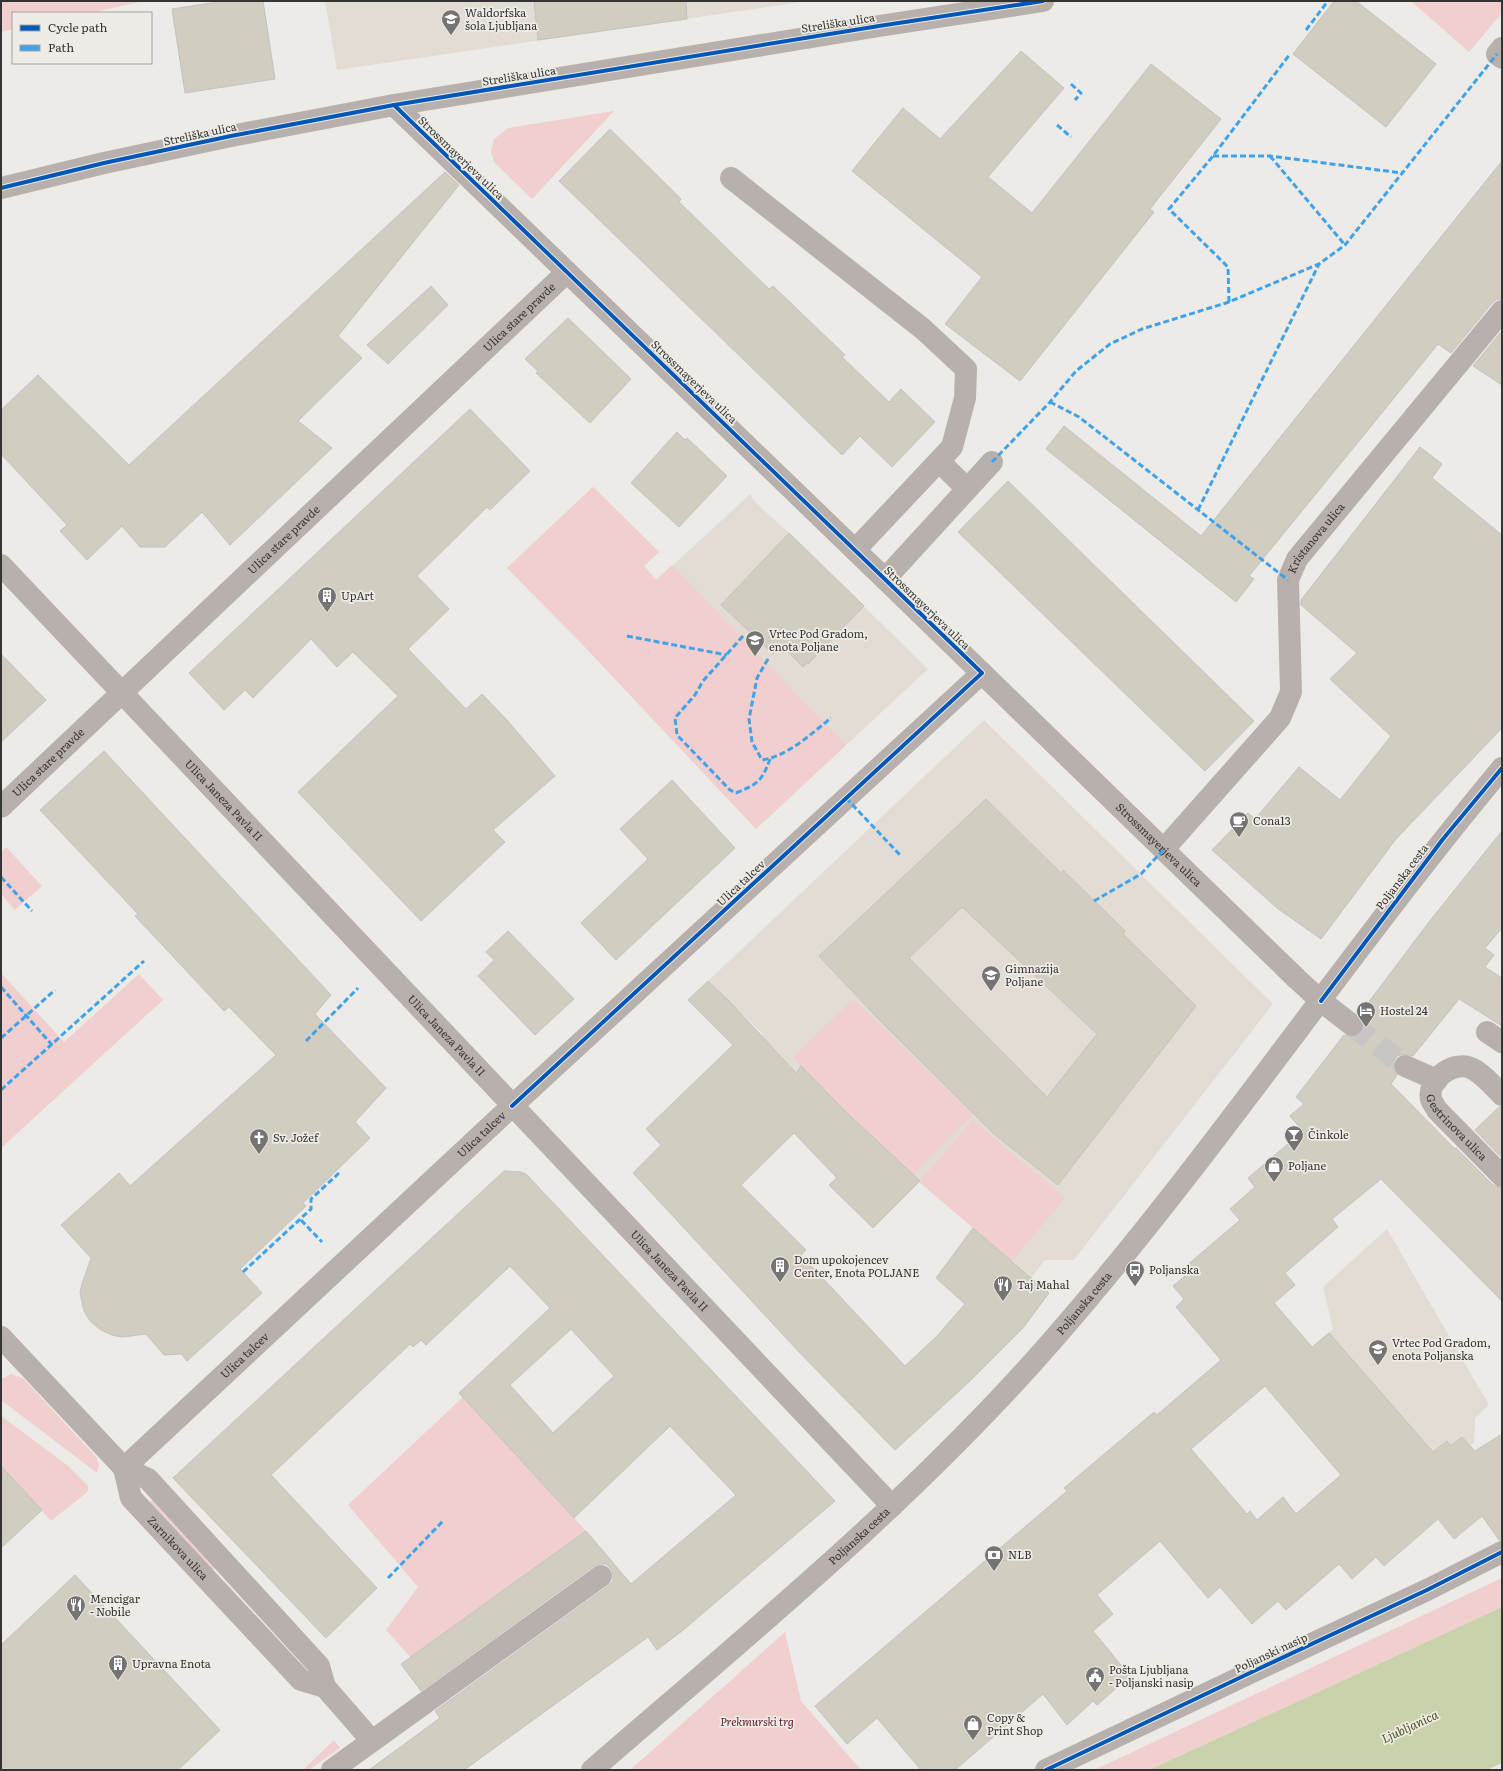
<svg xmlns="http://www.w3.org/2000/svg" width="1503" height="1771" font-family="Literata,serif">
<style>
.built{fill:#e3dcd5}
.green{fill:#f1cfce}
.water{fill:#cad2ac}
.building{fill:#d1cdc1;stroke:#c4c2c0;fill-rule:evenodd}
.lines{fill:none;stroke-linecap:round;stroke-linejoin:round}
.minor-tunnel{stroke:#c8c6c4;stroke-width:22;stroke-dasharray:22 11;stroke-linecap:butt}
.minor{stroke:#b8b0ac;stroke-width:22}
.quiet{stroke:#3fa3eb;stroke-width:3;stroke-dasharray:6 3;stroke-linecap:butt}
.cycleway-casing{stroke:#efebe6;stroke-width:6}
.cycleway{stroke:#0057b8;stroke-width:4}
.labels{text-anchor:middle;stroke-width:3.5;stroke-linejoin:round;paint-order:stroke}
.poi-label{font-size:11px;fill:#363433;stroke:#efebe6;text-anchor:start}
.street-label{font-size:11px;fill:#363433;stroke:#efebe6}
.park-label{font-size:11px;font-style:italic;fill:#621b23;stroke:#efebe6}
.water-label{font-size:12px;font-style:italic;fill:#4c561b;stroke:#efebe6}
</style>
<rect width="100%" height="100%" fill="#edebe8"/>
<g class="built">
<path d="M325 1H809L337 70Z"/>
<path d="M593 487 659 552 644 566 657 580 750 494 755 502 789 533 928 669 756 829 584 646 507 568Z"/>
<path d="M984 720 1273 1004 1074 1260H1045L1032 1277 919 1182 913 1175 846 1112 802 1066 796 1073 760 1035H764L708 981Z"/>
<path d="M1387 1229 1489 1405 1475 1418 1474 1443 1470 1445 1462 1437 1451 1446 1446 1441 1431 1454 1401 1457 1312 1347 1333 1329 1323 1287Z"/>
</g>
<g class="green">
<path d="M1 1H144L90 13H13V29L1 32Z"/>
<path d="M1411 1H1502V13L1469 52Z"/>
<path d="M614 111 532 199 494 162 491 151 494 139 508 128Z"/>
<path d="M593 487 659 552 644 566 656 580 672 565 846 745 756 829 584 646 507 568Z"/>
<path d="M6 847 42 886 15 910 1 894V853Z"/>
<path d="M1 973 64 1042 139 974 163 1000 1 1148Z"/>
<path d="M853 999 973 1114 913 1175 846 1112 793 1058Z"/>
<path d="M973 1120 1065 1198 1012 1261 919 1182Z"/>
<path d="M11 1374 23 1378 97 1458 99 1465 97 1473 1 1400V1379Z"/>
<path d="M463 1397 586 1531 411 1658 386 1630 418 1587 348 1505Z"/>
<path d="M1 1416 67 1465 88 1486V1490L86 1493 51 1521 1 1466Z"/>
<path d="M154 1498 216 1567 211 1571 147 1505Z"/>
<path d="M1502 1578V1607L1149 1770H1094Z"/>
<path d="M785 1632 801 1701 861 1770H630Z"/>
<path d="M334 1740 340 1748 309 1770H303Z"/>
</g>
<path class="water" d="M1502 1607V1763L1487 1770H1149Z"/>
<g class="building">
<path d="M224 1H263L275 79 185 93 172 9Z"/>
<path d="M534 1H686L687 19 538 40Z"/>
<path d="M1334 1H1356L1436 64 1386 127 1293 54Z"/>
<path d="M1021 51 1064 88 988 177 1032 213 1151 64 1221 119 1150 209 1154 212 1020 381 945 324 982 277 852 171 903 108 940 139Z"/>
<path d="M610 129 681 199 679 202 769 289 773 286 845 355 842 357 889 402 901 389 935 422 892 467 860 436 842 455 559 181Z"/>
<path d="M1502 161V299H1497L1492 303 1451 353 1438 344 1249 576 1254 579 1236 602 1046 449 1064 426 1201 536Z"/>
<path d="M445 172 459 185 338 336 362 358 298 421 332 448 230 545 202 512 165 547H140L122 526 87 560 60 531 67 525 1 454V410L38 375 129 465Z"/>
<path d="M431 286 448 305 388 364 367 345Z"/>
<path d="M568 318 631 379 590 423 536 373 538 371 525 359Z"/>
<path d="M1502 331V385L1473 366Z"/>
<path d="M470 409 530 471 490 510 487 507 417 576 449 609 408 649 466 709 482 694 506 719 555 776 493 830 505 842 421 921 298 792 398 696 353 652 337 667 311 639 253 698 245 690 224 710 189 673Z"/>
<path d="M677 432 685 440 687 438 727 476 679 527 631 483Z"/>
<path d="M1420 447 1442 464 1432 478 1502 535V728L1396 839 1321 939 1277 908 1212 850 1248 813 1255 819 1299 767 1340 800 1391 736 1330 679 1357 653 1301 605V600Z"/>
<path d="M1008 481 1254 721 1205 771 958 532Z"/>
<path d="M789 533 864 606 808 664 807 662 803 667 782 646 773 654 721 605Z"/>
<path d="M1 654 46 700 1 742Z"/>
<path d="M104 751 331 995 315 1014 386 1088 355 1122 370 1138 303 1203 306 1206 240 1269 262 1293 187 1361 181 1354 164 1355 146 1334 122 1337 112 1335 101 1330 91 1322 84 1311 80 1293 82 1284 91 1258 61 1225 119 1173 130 1186 276 1055 229 1007 224 1011 135 916 138 914 40 810Z"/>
<path d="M672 780 735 848 616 960 581 923 648 859 620 829Z"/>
<path d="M986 799 1061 873 1063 870 1125 931 1123 934 1196 1006 1058 1185 994 1134 885 1026 819 956ZM962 907 1097 1034 1047 1097 909 958Z"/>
<path d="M1502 831V928L1485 948 1494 955 1485 967 1502 978V1026L1459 999 1413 1056 1404 1054 1397 1056 1394 1061 1393 1067 1397 1075 1391 1084 1455 1149 1456 1148 1493 1185 1502 1188V1301L1381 1179 1332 1219 1338 1227 1285 1273 1295 1285 1274 1303 1312 1347 1329 1333 1433 1452 1447 1441 1451 1446 1462 1437 1475 1451 1502 1434V1540H1499L1482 1516 1454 1539 1438 1519 1384 1566 1376 1557 1352 1579 1339 1564 1286 1610 1278 1601 1252 1624 1220 1587 1208 1598 1160 1541 1097 1595 1113 1614 1093 1631 1130 1676 1097 1705 1093 1701 1067 1725 1043 1694 955 1770H921L877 1718 847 1744 815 1706 1067 1491 1064 1488 1154 1412 1157 1415 1221 1360 1176 1307 1184 1299 1173 1286 1190 1272 1185 1267 1240 1220 1230 1209 1255 1187 1248 1178 1303 1131 1290 1116 1304 1104 1296 1097 1344 1035 1351 1037H1356L1362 1033 1364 1027V1021L1359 1015 1429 922ZM1265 1386 1341 1475 1296 1514 1283 1497 1257 1520 1250 1511 1247 1514 1191 1449Z"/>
<path d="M508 931 574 999 535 1035 478 976 494 960 486 952Z"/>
<path d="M708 981 732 1004 796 1073 801 1066 846 1112 920 1181 873 1228 829 1185 837 1178 794 1133 741 1185 806 1250 801 1255 905 1366 937 1336 965 1304 936 1278 973 1228 1049 1293 1023 1328 971 1380 895 1450 799 1352 633 1173 661 1145 646 1129 733 1045 688 1000Z"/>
<path d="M1499 1107H1502V1158L1475 1130Z"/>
<path d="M504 1171 521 1172 526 1174 835 1501 682 1631 657 1650 648 1637 464 1770H369L440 1718 435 1711 608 1586 613 1581V1574L611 1569 606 1564H599L594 1566 421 1691 401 1664 586 1531 631 1584 736 1495 670 1426 574 1518 459 1393 550 1308 510 1266 426 1345 421 1340 413 1347 410 1344 271 1475 377 1588 326 1638 173 1478ZM571 1329 614 1376 553 1433 510 1385Z"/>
<path d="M1 1466 42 1510 1 1548Z"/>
<path d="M75 1575 220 1730 178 1770H1V1645Z"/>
</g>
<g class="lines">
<path class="minor-tunnel" d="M1352 1025 1405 1066"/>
<g class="minor">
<path d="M1502 48 1497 54 1502 58"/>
<path id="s1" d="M394 105 885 579 1297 979 1321 1001 1352 1025"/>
<path d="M731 178 923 329 966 369 965 398 952 447 855 550"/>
<path d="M1 188 104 163 231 136 394 105 879 26 1043 1"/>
<path d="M939 461 967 489"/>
<path id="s2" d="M1 565 892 1506"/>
<path d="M885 579 992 462"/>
<path id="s3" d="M1 807 567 272"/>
<path id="s4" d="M1164 849 1280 718 1291 692 1288 580 1297 559 1502 311"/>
<path d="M1487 1032 1502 1042"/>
<path d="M1405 1066 1437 1080"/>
<path id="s5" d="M1502 1095C1492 1085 1481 1071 1468 1067 1451 1062 1427 1081 1431 1099 1432 1103 1436 1107 1437 1110L1502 1176"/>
<path id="s6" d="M1 1337 124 1468 131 1498 301 1680 325 1687 372 1741"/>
<path id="s7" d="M124 1468 512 1106 982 673"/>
<path d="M124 1468 148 1479 319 1666 325 1687"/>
<path d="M332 1770 601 1576"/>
<path id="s8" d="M592 1770C750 1633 913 1500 1051 1342 1211 1159 1346 955 1502 768"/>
<path d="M1046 1770 1254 1671 1427 1590 1502 1552"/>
</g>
<g class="quiet">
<path d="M1306 30 1328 1"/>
<path d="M1071 84 1081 93 1075 100"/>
<path d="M1057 125 1071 137"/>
<path d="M1213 156H1270L1402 173"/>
<path d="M1270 156 1345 245"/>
<path d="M1229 302 1228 267 1169 209 1213 156 1290 54"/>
<path d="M1050 402 1079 417 1288 580"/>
<path d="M992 462 1050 402 1076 371 1110 344 1142 329 1229 302 1319 264 1345 245 1497 54"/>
<path d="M1198 510 1319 264"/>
<path d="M627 636 727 655"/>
<path d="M743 636 703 681 695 695 675 718 677 735 730 790 736 793C758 784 762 781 770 759"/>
<path d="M768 659 757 678 749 719 752 742 762 760C788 756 811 734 831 718"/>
<path d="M846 798 901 856"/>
<path d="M1 877 32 911"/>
<path d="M1094 901 1141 874 1164 849"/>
<path d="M1 987 52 1045"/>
<path d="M1 1038 55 990"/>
<path d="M306 1041 358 988"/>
<path d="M1 1090 144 961"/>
<path d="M301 1220 322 1242"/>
<path d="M243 1272 311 1209V1199L338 1174 336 1171"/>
<path d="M388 1578 443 1521"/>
<path d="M465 1769V1770"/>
</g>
<defs>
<g id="cycleway">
<path d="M394 105 982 673 512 1106"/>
<path d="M1 188 104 163 231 136 394 105 879 26 1043 1"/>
<path d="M1321 1001 1443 839 1502 768"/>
<path d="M1046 1770 1254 1671 1427 1590 1502 1552"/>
</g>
</defs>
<use href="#cycleway" class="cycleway-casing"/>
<use href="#cycleway" class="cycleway"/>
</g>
<defs>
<symbol id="school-pin" viewBox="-11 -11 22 30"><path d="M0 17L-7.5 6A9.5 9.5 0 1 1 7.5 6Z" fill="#767472" stroke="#efebe6"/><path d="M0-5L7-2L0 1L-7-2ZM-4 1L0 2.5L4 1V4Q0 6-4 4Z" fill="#fff"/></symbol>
<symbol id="building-pin" viewBox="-11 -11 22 30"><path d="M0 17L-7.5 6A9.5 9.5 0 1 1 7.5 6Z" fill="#767472" stroke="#efebe6"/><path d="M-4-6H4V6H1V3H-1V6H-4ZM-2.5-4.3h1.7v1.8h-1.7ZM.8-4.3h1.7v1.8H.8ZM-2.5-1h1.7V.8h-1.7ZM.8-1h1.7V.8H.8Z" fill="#fff"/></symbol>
<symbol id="cafe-pin" viewBox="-11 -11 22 30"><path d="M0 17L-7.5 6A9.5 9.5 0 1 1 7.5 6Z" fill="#767472" stroke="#efebe6"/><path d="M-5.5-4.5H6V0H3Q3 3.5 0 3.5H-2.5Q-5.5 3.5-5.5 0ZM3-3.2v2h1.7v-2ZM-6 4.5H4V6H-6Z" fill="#fff"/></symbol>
<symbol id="hotel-pin" viewBox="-11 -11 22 30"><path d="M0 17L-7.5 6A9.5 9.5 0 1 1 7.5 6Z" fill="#767472" stroke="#efebe6"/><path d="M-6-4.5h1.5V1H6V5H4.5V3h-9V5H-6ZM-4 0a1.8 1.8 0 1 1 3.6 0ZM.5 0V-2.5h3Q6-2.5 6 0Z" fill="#fff"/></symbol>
<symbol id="bar-pin" viewBox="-11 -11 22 30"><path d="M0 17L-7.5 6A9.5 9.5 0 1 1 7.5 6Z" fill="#767472" stroke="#efebe6"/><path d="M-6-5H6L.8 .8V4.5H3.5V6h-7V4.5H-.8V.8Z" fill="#fff"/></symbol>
<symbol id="church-pin" viewBox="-11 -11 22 30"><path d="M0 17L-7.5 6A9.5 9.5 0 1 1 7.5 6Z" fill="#767472" stroke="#efebe6"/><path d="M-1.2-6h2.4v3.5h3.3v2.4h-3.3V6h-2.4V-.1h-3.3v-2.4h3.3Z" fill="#fff"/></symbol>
<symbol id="shop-pin" viewBox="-11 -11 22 30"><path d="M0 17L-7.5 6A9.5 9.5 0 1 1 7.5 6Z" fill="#767472" stroke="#efebe6"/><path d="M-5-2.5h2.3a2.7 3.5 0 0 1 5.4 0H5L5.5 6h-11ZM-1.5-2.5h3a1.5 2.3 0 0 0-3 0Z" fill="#fff"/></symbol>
<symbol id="bus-pin" viewBox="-11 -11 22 30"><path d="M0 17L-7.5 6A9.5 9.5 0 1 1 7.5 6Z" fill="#767472" stroke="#efebe6"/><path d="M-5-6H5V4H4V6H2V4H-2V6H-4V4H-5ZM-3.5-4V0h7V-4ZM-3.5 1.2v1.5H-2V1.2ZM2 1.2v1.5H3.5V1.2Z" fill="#fff"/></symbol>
<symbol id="restaurant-pin" viewBox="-11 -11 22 30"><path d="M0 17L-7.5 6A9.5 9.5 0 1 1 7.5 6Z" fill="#767472" stroke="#efebe6"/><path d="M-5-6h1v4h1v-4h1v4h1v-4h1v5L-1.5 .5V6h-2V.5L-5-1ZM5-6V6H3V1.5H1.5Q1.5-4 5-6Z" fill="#fff"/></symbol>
<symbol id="bank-pin" viewBox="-11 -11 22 30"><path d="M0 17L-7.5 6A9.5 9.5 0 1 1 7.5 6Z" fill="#767472" stroke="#efebe6"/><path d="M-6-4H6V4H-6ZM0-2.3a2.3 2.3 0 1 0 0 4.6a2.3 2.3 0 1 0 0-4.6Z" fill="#fff"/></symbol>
<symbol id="civic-pin" viewBox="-11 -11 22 30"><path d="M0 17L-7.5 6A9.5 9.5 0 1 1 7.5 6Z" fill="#767472" stroke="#efebe6"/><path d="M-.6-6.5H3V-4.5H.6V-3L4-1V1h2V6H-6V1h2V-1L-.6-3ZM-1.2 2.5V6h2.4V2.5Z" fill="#fff"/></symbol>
</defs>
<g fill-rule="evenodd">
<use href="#school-pin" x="440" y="8" width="22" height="30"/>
<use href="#building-pin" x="316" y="585" width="22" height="30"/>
<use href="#school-pin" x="744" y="629" width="22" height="30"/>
<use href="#cafe-pin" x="1228" y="810" width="22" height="30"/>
<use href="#school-pin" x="980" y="964" width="22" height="30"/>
<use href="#hotel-pin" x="1355" y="1000" width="22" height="30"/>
<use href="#bar-pin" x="1283" y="1124" width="22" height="30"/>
<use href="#church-pin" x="248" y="1127" width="22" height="30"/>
<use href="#shop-pin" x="1263" y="1155" width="22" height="30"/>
<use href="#building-pin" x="769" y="1255" width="22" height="30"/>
<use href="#bus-pin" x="1124" y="1259" width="22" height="30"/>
<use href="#restaurant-pin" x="992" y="1274" width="22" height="30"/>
<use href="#school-pin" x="1367" y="1338" width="22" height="30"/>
<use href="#bank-pin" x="983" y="1544" width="22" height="30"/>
<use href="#restaurant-pin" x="65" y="1594" width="22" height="30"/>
<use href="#building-pin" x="107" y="1653" width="22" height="30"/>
<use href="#civic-pin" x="1084" y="1665" width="22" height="30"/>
<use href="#shop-pin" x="962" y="1713" width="22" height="30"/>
</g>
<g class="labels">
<g class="poi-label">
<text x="465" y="17">Waldorfska<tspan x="465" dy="13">šola Ljubljana</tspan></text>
<text x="341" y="600">UpArt</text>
<text x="769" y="638">Vrtec Pod Gradom,<tspan x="769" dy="13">enota Poljane</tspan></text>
<text x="1253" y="825">Cona13</text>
<text x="1005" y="973">Gimnazija<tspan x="1005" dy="13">Poljane</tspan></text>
<text x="1380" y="1015">Hostel 24</text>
<text x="1308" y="1139">Činkole</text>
<text x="273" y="1142">Sv. Jožef</text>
<text x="1288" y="1170">Poljane</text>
<text x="794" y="1264">Dom upokojencev<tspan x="794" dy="13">Center, Enota POLJANE</tspan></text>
<text x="1149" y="1274">Poljanska</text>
<text x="1017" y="1289">Taj Mahal</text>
<text x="1392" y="1347">Vrtec Pod Gradom,<tspan x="1392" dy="13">enota Poljanska</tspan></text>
<text x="1008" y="1559">NLB</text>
<text x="90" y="1603">Mencigar<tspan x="90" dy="13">- Nobile</tspan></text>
<text x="132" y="1668">Upravna Enota</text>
<text x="1109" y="1674">Pošta Ljubljana<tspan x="1109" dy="13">- Poljanski nasip</tspan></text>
<text x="987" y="1722">Copy &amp;<tspan x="987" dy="13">Print Shop</tspan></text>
</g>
<g class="street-label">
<text transform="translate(838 23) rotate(-9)" y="4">Streliška ulica</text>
<text transform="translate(519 76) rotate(-9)" y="4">Streliška ulica</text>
<text transform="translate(200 134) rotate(-12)" y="4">Streliška ulica</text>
<text transform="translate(461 158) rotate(44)" y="4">Strossmayerjeva ulica</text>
<text dy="4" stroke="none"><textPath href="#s3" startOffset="713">Ulica stare pravde</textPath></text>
<text transform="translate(694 382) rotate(44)" y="4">Strossmayerjeva ulica</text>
<text dy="4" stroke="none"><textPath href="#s4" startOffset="366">Kristanova ulica</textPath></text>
<text dy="4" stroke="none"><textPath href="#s3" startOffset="389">Ulica stare pravde</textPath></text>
<text transform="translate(927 608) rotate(44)" y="4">Strossmayerjeva ulica</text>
<text dy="4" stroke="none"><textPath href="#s3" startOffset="65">Ulica stare pravde</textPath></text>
<text dy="4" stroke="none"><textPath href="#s2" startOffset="324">Ulica Janeza Pavla II</textPath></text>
<text dy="4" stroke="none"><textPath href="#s1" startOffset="1064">Strossmayerjeva ulica</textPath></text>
<text transform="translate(1402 877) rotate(-53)" y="4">Poljanska cesta</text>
<text transform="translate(741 883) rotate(-43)" y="4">Ulica talcev</text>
<text dy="4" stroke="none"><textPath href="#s2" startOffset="648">Ulica Janeza Pavla II</textPath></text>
<text dy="4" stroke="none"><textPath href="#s5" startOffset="139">Gestrinova ulica</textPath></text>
<text dy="4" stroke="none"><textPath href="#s7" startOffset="489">Ulica talcev</textPath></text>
<text dy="4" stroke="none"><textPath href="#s2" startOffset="972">Ulica Janeza Pavla II</textPath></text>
<text dy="4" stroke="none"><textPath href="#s8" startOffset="679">Poljanska cesta</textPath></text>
<text dy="4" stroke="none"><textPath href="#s7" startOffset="165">Ulica talcev</textPath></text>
<text dy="4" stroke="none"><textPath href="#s8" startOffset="355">Poljanska cesta</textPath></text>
<text dy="4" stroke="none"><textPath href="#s6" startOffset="279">Zarnikova ulica</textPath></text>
<text transform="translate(1271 1653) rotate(-25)" y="4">Poljanski nasip</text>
</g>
<g class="park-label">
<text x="757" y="1726">Prekmurski trg</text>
</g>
<g class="water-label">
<text transform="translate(1410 1727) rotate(-25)" y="4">Ljubljanica</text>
</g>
</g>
<rect width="1503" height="1771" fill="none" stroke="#363433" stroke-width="4"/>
<rect x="12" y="12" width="140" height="52" fill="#efebe6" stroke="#a5a29e"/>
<rect x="20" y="25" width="20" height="6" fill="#0057b8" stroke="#a5a29e"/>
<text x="48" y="32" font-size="12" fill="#363433">Cycle path</text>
<rect x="20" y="45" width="20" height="6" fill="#3fa3eb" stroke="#a5a29e"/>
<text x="48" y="52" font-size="12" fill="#363433">Path</text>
</svg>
